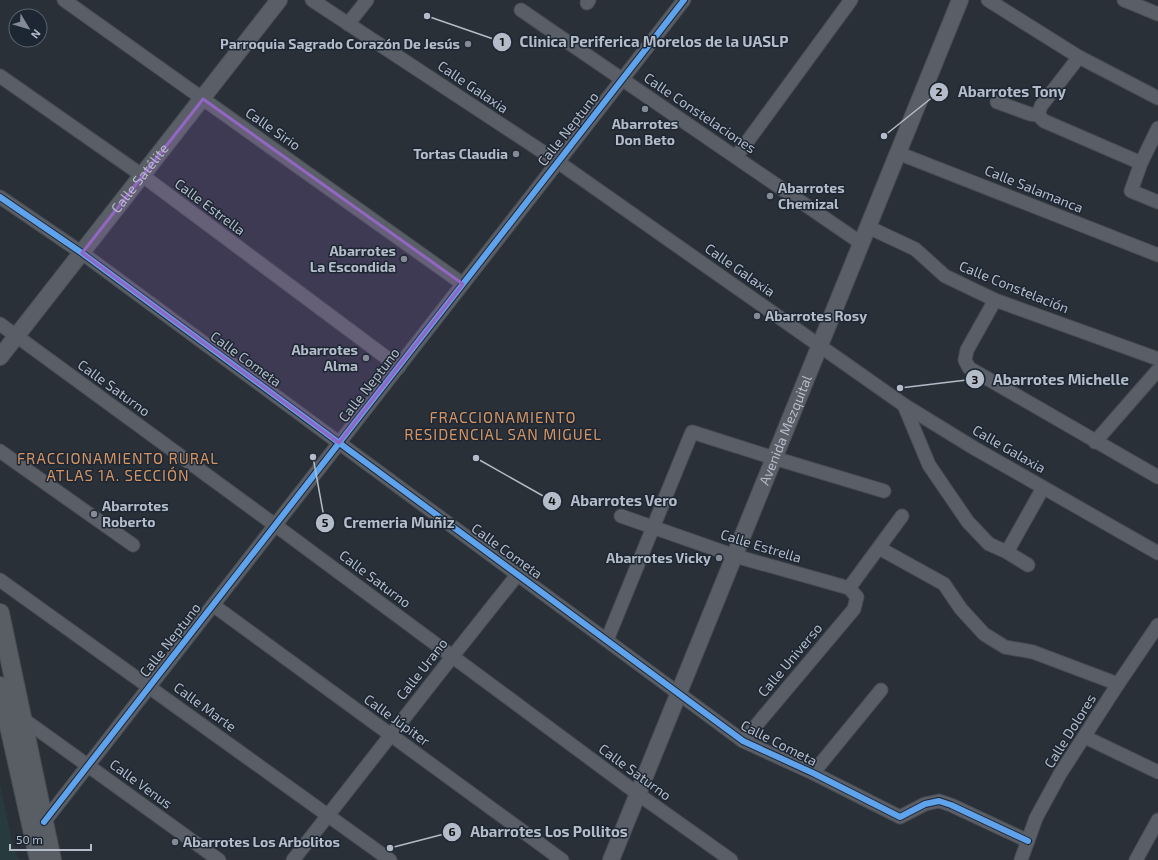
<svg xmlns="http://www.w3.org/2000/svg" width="1158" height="860" font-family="'Exo 2',sans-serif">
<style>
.green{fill:#273a3e}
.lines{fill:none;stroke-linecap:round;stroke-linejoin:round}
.minor-casing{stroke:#484c53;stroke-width:15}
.tertiary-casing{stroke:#484c53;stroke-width:18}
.secondary-casing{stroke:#484c53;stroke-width:20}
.minor{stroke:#5a5e66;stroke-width:13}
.tertiary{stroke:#5a5e66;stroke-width:16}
.secondary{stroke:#595d64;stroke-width:18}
.cycleway-casing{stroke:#1d2633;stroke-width:8}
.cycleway{stroke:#60a3ed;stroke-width:6}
.marked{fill:#9266c3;fill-opacity:0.2;stroke:#9266c3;stroke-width:3;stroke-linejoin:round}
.poi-dot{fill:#848b96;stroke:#1d2633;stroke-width:1.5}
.labels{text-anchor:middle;stroke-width:3;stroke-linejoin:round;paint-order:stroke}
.poi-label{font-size:14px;font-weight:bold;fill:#b4bcc9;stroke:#1d2633;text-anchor:end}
.street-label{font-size:14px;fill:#b4bcc9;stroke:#1d2633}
.neighbourhood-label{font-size:15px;letter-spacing:1px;fill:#d59563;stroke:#1d2633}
.leader{fill:none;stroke:#b4bcc9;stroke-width:1.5}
.callout-dot{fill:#b4bcc9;stroke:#1d2633;stroke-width:1.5}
.mark-label{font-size:12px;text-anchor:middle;font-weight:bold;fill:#111}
.callout-label{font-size:15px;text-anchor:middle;font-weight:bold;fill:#b4bcc9;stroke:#1d2633;stroke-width:3;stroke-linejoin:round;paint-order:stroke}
</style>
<rect width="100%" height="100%" fill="#2a3038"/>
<path class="green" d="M0 785 13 846 19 859 27 860H0Z"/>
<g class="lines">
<defs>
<g id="minor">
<path d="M64 0 463 284"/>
<path d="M312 0 558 162 904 405 974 448 1158 553"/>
<path d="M988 0 1079 57 1158 98"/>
<path d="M1124 0 1158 14"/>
<path d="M587 3 589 0"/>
<path d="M521 10 861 243"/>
<path d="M348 24 367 0"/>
<path d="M0 76 143 176 399 367"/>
<path d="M997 102 1030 114 1038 115"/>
<path d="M1038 115 1044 121 1141 163"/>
<path d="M1038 115 1041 106 1079 57"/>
<path d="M1158 128 1141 163 1131 191 1158 202"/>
<path d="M898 153 1158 255"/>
<path d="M736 157 851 0"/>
<path d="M0 197 82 253 743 741 813 773 900 817 925 804 939 801 951 805 1028 841"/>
<path d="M868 227 915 249 945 276 995 300 1158 359"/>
<path d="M995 300 967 350 965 360 969 368 1158 477"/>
<path d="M0 324 275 525 638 794 731 860"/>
<path d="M904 405 929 465 968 522 989 544 1007 552 1028 565"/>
<path d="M1095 442 1158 370"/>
<path d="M0 451 133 545"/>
<path d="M621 516 735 556 849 588 857 597 854 609 743 741"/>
<path d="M879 548 944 584 961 609 984 634 1005 647 1033 652 1118 684"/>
<path d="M1007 552 1043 488"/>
<path d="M0 580 390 860"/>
<path d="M849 588 902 516"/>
<path d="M213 605 562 860"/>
<path d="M607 640 692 432 774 458 884 491"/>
<path d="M19 716 219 860"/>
<path d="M1085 737 1158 772"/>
<path d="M813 773 881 690"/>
<path d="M44 822 684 0"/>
<path d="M293 860 452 657 518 574"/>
<path d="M1021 860 1036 818 1060 774 1118 684 1158 625"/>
<path d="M1136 860 1158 820"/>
</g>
<g id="tertiary">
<path id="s1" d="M0 357 279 0"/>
<path id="s2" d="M611 860 960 0"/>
</g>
<g id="secondary">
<path d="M0 613 52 860"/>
<path d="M0 686 39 860"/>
</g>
</defs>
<use href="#minor" class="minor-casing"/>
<use href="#tertiary" class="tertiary-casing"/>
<use href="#secondary" class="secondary-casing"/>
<use href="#minor" class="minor"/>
<use href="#tertiary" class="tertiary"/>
<use href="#secondary" class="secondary"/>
<defs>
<g id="cycleway">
<path d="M0 197 82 253 743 741 813 773 900 817 925 804 939 801 951 805 1028 841"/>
<path d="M44 822 684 0"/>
</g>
</defs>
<use href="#cycleway" class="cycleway-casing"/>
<use href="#cycleway" class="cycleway"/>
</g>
<path class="marked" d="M203 99 463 284 339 443 82 253Z"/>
<g class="poi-dot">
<circle cx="468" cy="44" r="4"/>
<circle cx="645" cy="109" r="4"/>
<circle cx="516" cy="154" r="4"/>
<circle cx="770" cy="196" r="4"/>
<circle cx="404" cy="259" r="4"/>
<circle cx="757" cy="316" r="4"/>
<circle cx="366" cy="358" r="4"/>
<circle cx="94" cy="514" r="4"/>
<circle cx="719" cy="558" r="4"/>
<circle cx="175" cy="842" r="4"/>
</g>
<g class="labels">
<g class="poi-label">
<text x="460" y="49">Parroquia Sagrado Corazón De Jesús</text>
<text x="645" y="129" text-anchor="middle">Abarrotes<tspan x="645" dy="16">Don Beto</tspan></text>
<text x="508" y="159">Tortas Claudia</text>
<text x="778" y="193" text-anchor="start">Abarrotes<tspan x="778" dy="16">Chemizal</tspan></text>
<text x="396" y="256">Abarrotes<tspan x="396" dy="16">La Escondida</tspan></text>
<text x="765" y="321" text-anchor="start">Abarrotes Rosy</text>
<text x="358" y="355">Abarrotes<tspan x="358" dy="16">Alma</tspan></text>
<text x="102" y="511" text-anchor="start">Abarrotes<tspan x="102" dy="16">Roberto</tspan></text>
<text x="711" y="563">Abarrotes Vicky</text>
<text x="183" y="847" text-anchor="start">Abarrotes Los Arbolitos</text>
</g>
<g class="street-label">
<text transform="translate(473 87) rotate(34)" y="5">Calle Galaxia</text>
<text transform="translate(700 113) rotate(34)" y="5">Calle Constelaciones</text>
<text transform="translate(273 129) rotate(35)" y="5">Calle Sirio</text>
<text transform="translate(568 129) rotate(-52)" y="5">Calle Neptuno</text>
<text dy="5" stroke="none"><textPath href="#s1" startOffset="227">Calle Satélite</textPath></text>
<text transform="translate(1034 189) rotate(22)" y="5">Calle Salamanca</text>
<text transform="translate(210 207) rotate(37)" y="5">Calle Estrella</text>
<text transform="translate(740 270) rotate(35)" y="5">Calle Galaxia</text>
<text transform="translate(1014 287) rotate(22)" y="5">Calle Constelación</text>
<text transform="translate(246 359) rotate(36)" y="5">Calle Cometa</text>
<text transform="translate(369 385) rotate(-52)" y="5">Calle Neptuno</text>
<text transform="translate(114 388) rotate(36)" y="5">Calle Saturno</text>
<text dy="5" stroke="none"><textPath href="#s2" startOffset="464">Avenida Mezquital</textPath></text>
<text transform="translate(1009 449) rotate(30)" y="5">Calle Galaxia</text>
<text transform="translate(761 546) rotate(17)" y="5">Calle Estrella</text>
<text transform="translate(507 551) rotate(36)" y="5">Calle Cometa</text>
<text transform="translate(375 579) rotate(37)" y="5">Calle Saturno</text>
<text transform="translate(170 640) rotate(-52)" y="5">Calle Neptuno</text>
<text transform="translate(790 660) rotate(-50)" y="5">Calle Universo</text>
<text transform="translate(422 669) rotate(-52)" y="5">Calle Urano</text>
<text transform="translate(205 707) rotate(36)" y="5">Calle Marte</text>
<text transform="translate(397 720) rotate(36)" y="5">Calle Júpiter</text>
<text transform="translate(1070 731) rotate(-58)" y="5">Calle Dolores</text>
<text transform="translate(779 743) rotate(27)" y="5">Calle Cometa</text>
<text transform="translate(635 772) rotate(36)" y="5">Calle Saturno</text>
<text transform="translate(141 784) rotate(36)" y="5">Calle Venus</text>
</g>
<g class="neighbourhood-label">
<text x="503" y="423">FRACCIONAMIENTO<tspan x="503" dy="17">RESIDENCIAL SAN MIGUEL</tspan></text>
<text x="118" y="464">FRACCIONAMIENTO RURAL<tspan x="118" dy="17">ATLAS 1A. SECCIÓN</tspan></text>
</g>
</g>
<path class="leader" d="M427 16L502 42M884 136L939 92M900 388L975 379M476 458L552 501M313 457L325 523M390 848L452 832"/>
<g class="callout-dot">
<circle cx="427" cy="16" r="4"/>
<circle cx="884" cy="136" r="4"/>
<circle cx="900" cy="388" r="4"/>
<circle cx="476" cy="458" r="4"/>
<circle cx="313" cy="457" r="4"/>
<circle cx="390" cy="848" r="4"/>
<circle cx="502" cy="42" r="10"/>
<circle cx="939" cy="92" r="10"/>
<circle cx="975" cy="379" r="10"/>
<circle cx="552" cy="501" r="10"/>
<circle cx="325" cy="523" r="10"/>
<circle cx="452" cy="832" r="10"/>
</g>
<g class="mark-label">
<text x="502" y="46">1</text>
<text x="939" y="96">2</text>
<text x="975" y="384">3</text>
<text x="552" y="505">4</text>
<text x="325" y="527">5</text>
<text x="452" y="836">6</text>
</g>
<g class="callout-label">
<text x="654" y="47">Clinica Periferica Morelos de la UASLP</text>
<text x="1012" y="97">Abarrotes Tony</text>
<text x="1061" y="385">Abarrotes Michelle</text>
<text x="624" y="506">Abarrotes Vero</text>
<text x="399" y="528">Cremeria Muñiz</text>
<text x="549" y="837">Abarrotes Los Pollitos</text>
</g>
<g transform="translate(28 28) rotate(128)"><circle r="19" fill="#1d2633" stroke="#59626f"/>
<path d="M0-3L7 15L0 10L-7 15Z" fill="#848b96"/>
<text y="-6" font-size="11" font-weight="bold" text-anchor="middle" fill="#b4bcc9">N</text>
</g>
<path d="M10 844v6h81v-6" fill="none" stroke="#b4bcc9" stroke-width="2"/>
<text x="16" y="844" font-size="12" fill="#b4bcc9" stroke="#1d2633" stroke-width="3" paint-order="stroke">50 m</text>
</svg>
